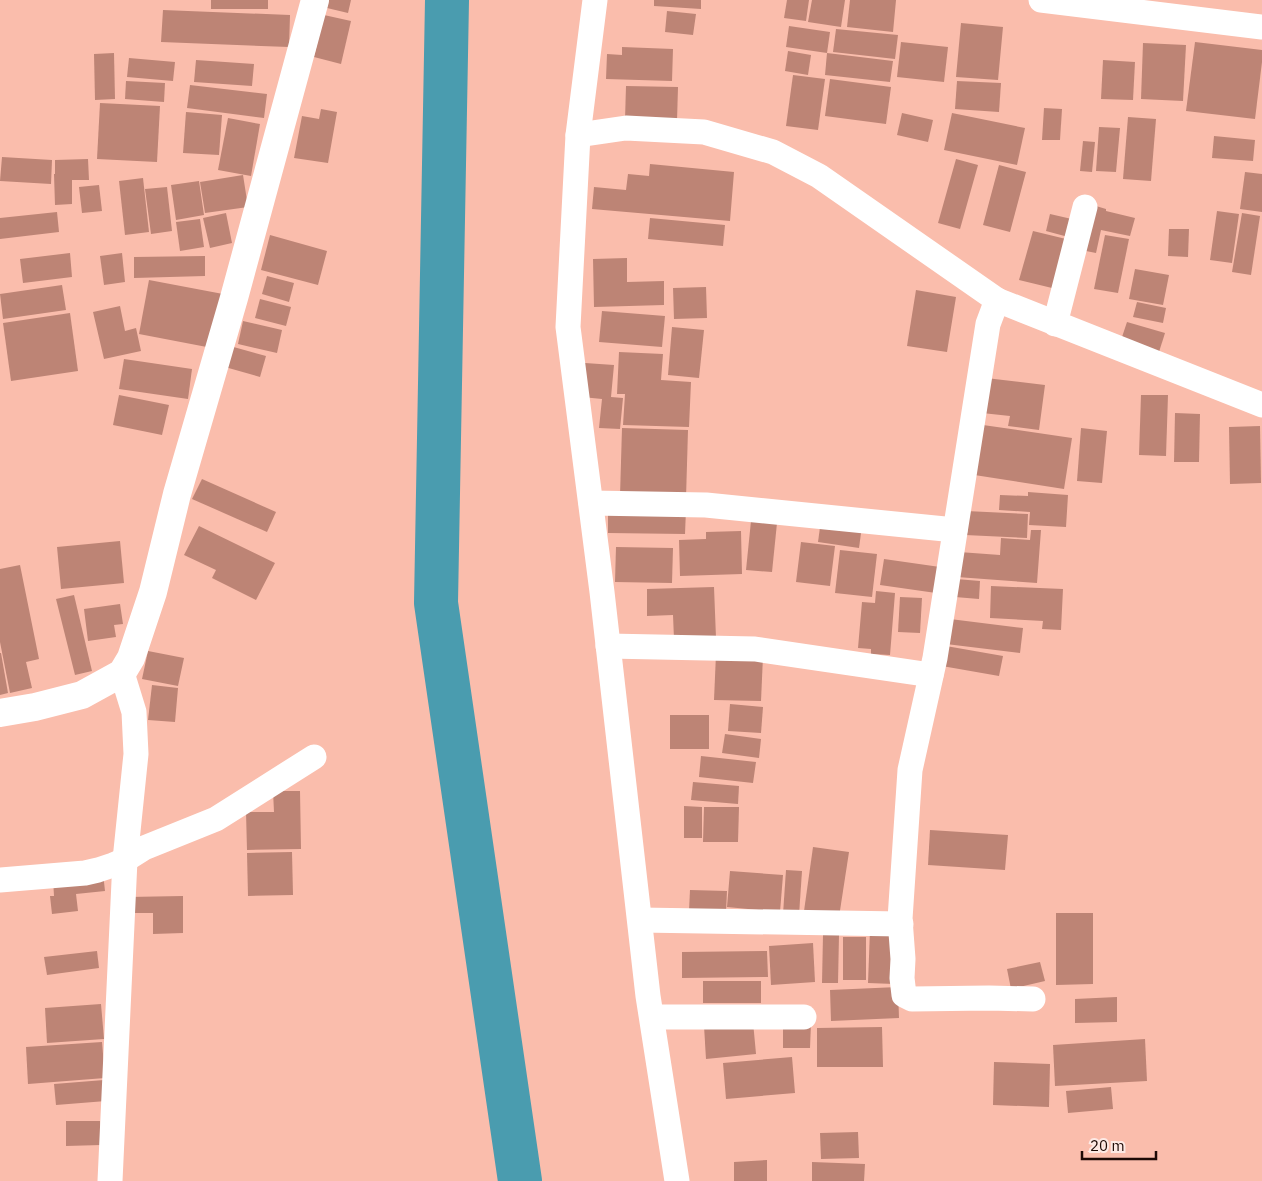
<svg xmlns="http://www.w3.org/2000/svg" width="1262" height="1181" font-family="'IBM Plex Sans',sans-serif">
<style>
.lines{fill:none;stroke-linecap:round;stroke-linejoin:round}
.river{stroke:#4a9caf;stroke-width:44}
.building{fill:#bd8475}
.minor{stroke:#fff;stroke-width:25}
.tertiary{stroke:#fff;stroke-width:28}
</style>
<rect width="100%" height="100%" fill="#fabdac"/>
<g class="lines">
<path class="river" d="M447 0 436 603 520 1181"/>
</g>
<g class="building">
<rect x="211" y="0" width="57" height="9"/>
<path d="M329 0H351L348 13 327 8Z"/>
<path d="M654 0H701V9L654 6Z"/>
<path d="M787 0H809L806 21 784 18Z"/>
<path d="M812 0H845L841 27 808 22Z"/>
<path d="M850 0H896L893 32 847 27Z"/>
<path d="M163 10 290 15 289 47 161 42Z"/>
<path d="M667 11 696 14 693 35 665 32Z"/>
<path d="M324 15 351 21 341 64 314 57Z"/>
<path d="M961 23 1003 27 998 80 956 77Z"/>
<path d="M789 26 830 32 827 53 786 47Z"/>
<path d="M836 29 898 35 895 59 833 52Z"/>
<path d="M901 42 948 47 944 82 897 77Z"/>
<path d="M1195 42 1262 50V62L1255 119 1186 111Z"/>
<path d="M1143 43 1186 45 1183 101 1141 99Z"/>
<path d="M622 47 673 49 672 81 606 79 607 54 622 55Z"/>
<path d="M788 51 811 55 808 75 785 71Z"/>
<path d="M114 53 115 99 95 100 94 54Z"/>
<path d="M827 53 893 61 890 82 825 75Z"/>
<path d="M129 58 175 62 173 81 127 77Z"/>
<path d="M196 60 254 64 252 86 194 82Z"/>
<path d="M1103 60 1135 62 1133 100 1101 99Z"/>
<path d="M793 75 825 79 818 130 786 126Z"/>
<path d="M830 79 891 87 886 124 825 116Z"/>
<path d="M126 81 165 83 164 102 125 99Z"/>
<path d="M957 81 1001 83 999 112 955 109Z"/>
<path d="M190 85 267 94 264 118 187 108Z"/>
<path d="M626 86 678 87 677 121 625 120Z"/>
<path d="M100 103 160 106 157 162 97 159Z"/>
<path d="M1044 108 1062 109 1060 140H1042Z"/>
<path d="M321 109 337 112 328 163 294 158 302 116 319 119Z"/>
<path d="M186 112 222 115 219 155 183 153Z"/>
<path d="M902 113 933 120 928 142 897 135Z"/>
<path d="M952 113 1025 128 1017 165 944 150Z"/>
<path d="M1128 117 1156 119 1151 181 1123 179Z"/>
<path d="M228 118 260 124 251 176 218 170Z"/>
<path d="M1099 127 1120 128 1116 172 1096 171Z"/>
<path d="M1214 136 1255 140 1253 161 1212 158Z"/>
<path d="M1083 141 1095 142 1092 172 1080 171Z"/>
<path d="M2 157 52 160 51 184 0 181Z"/>
<path d="M88 159 89 180H72V204L55 205 54 174H55V160Z"/>
<path d="M956 159 978 165 960 229 938 223Z"/>
<path d="M650 164 734 172 730 221 592 209 594 187 626 190 628 174 649 176Z"/>
<path d="M999 165 1026 172 1010 232 983 225Z"/>
<path d="M1245 172 1262 174V212L1240 209Z"/>
<path d="M243 175 248 207 205 213 200 182Z"/>
<path d="M143 178 149 232 125 235 119 181Z"/>
<path d="M199 181 204 215 176 220 171 185Z"/>
<path d="M99 185 102 211 82 213 79 187Z"/>
<path d="M167 187 172 231 151 234 145 189Z"/>
<path d="M1096 206 1106 209V211L1135 218 1130 236 1101 230 1096 253 1086 251Z"/>
<path d="M1217 211 1239 214 1232 263 1210 260Z"/>
<path d="M57 212 59 232 0 239V218Z"/>
<path d="M226 213 232 243 210 248 203 218Z"/>
<path d="M1242 213 1260 216 1251 275 1232 272Z"/>
<path d="M1050 214 1076 220 1072 238 1046 231Z"/>
<path d="M650 218 725 225 723 246 648 239Z"/>
<path d="M200 219 204 247 180 251 176 222Z"/>
<path d="M1169 229H1189L1188 257 1168 256Z"/>
<path d="M1033 231 1066 239 1052 288 1019 280Z"/>
<path d="M270 235 327 251 318 285 261 270Z"/>
<path d="M1105 235 1129 239 1118 293 1094 289Z"/>
<path d="M70 253 72 277 23 283 20 259Z"/>
<path d="M122 253 125 282 104 285 100 256Z"/>
<path d="M205 256V276L134 278V257Z"/>
<path d="M627 258V282L664 281V305L594 307 593 259Z"/>
<path d="M1135 269 1169 275 1163 305 1129 299Z"/>
<path d="M267 276 294 283 289 302 262 294Z"/>
<path d="M149 280 223 294 212 348 139 334Z"/>
<path d="M62 285 66 310 3 319 0 294Z"/>
<path d="M706 287 707 318 674 319 673 288Z"/>
<path d="M916 290 956 297 947 352 907 346Z"/>
<path d="M260 299 291 307 286 326 255 318Z"/>
<path d="M1137 302 1166 308 1163 323 1133 317Z"/>
<path d="M120 306 125 331 136 328 141 351 104 359 93 312Z"/>
<path d="M602 311 665 316 662 347 599 342Z"/>
<path d="M70 313 78 371 11 381 3 323Z"/>
<path d="M243 321 282 330 277 353 238 344Z"/>
<path d="M1127 322 1165 333 1159 352 1121 340Z"/>
<path d="M672 327 704 330 699 378 668 375Z"/>
<path d="M230 346 266 356 260 377 225 367Z"/>
<path d="M619 352 663 354 661 380 691 382 689 427 623 425 625 394H617Z"/>
<path d="M124 359 192 369 188 399 119 389Z"/>
<path d="M585 363 614 365 611 397 623 398 620 429 599 428 602 399 582 397Z"/>
<path d="M986 378 1045 385 1039 430 1008 426 1010 416 982 413Z"/>
<path d="M119 395 169 405 162 435 113 425Z"/>
<path d="M1141 395H1168L1166 456 1139 455Z"/>
<path d="M1175 413 1200 414 1199 462H1174Z"/>
<path d="M983 425 1072 438 1064 489 968 474Z"/>
<path d="M1260 426 1261 483 1230 484 1229 427Z"/>
<path d="M622 428 688 430 686 498 620 496Z"/>
<path d="M1081 428 1107 431 1102 483 1077 481Z"/>
<path d="M202 479 276 512 267 532 192 499Z"/>
<path d="M1028 492 1068 495 1066 527 1029 525 1030 512 999 510 1000 495 1028 496Z"/>
<path d="M608 508 686 509 685 534 608 533Z"/>
<path d="M966 511 1028 514 1027 538 965 535Z"/>
<path d="M821 520 862 526 859 548 818 542Z"/>
<path d="M751 521 777 523 772 572 746 570Z"/>
<path d="M199 526 275 563 256 600 212 578 216 570 184 555Z"/>
<path d="M1031 530H1041L1037 583 957 577 959 552 1000 555 1001 538 1030 540Z"/>
<path d="M741 531 742 574 680 576 679 540 706 539V532Z"/>
<path d="M120 541 124 583 61 589 57 547Z"/>
<path d="M801 542 835 546 830 586 796 582Z"/>
<path d="M616 547 673 548 672 583 615 582Z"/>
<path d="M840 550 877 554 872 597 835 593Z"/>
<path d="M884 559 940 567 936 593 880 585Z"/>
<path d="M20 565 39 659 26 662 32 688 10 693 0 642V569Z"/>
<path d="M956 579 980 581 979 599 955 597Z"/>
<path d="M991 586 1063 589 1061 630 1042 629 1043 621 990 618Z"/>
<path d="M714 587 716 638 674 639 673 615 647 616V589Z"/>
<path d="M876 591 895 593 890 655 871 654V649L858 648 862 602 875 603Z"/>
<path d="M74 595 92 671 75 675 56 599Z"/>
<path d="M900 597 922 598 920 633 898 632Z"/>
<path d="M120 604 123 624 114 625 116 637 88 641 84 609Z"/>
<path d="M950 619 1023 628 1020 653 946 644Z"/>
<path d="M946 646 1003 656 999 676 942 666Z"/>
<path d="M148 651 184 658 178 686 142 679Z"/>
<path d="M0 653H1L8 693 0 695Z"/>
<path d="M716 654 763 656 761 701 714 700Z"/>
<path d="M152 685 178 688 175 722 148 720Z"/>
<path d="M730 704 763 707 761 733 728 731Z"/>
<rect x="670" y="715" width="39" height="34"/>
<path d="M725 734 761 739 759 758 722 753Z"/>
<path d="M701 756 756 762 753 783 699 777Z"/>
<path d="M693 782 739 786 738 804 691 800Z"/>
<path d="M273 791H300L301 849 247 850 246 812H274Z"/>
<path d="M684 806 702 807V838H684Z"/>
<path d="M704 807H739L738 842H703Z"/>
<path d="M930 830 1008 835 1005 870 928 865Z"/>
<path d="M813 847 849 852 839 917 804 911Z"/>
<path d="M292 852 293 895 248 896 247 853Z"/>
<path d="M786 870 802 871 799 915 783 914Z"/>
<path d="M730 871 783 875 780 912 727 907Z"/>
<path d="M103 873 105 891 76 894 78 911 52 914 50 896H54L53 879Z"/>
<path d="M690 890 727 891 726 912 689 911Z"/>
<path d="M183 896V933L153 934V913H129L128 897Z"/>
<path d="M1056 913H1093V984L1056 985Z"/>
<path d="M870 930 897 931 894 984 868 983Z"/>
<path d="M823 935H839L838 983H822Z"/>
<rect x="843" y="937" width="23" height="43"/>
<path d="M813 943 815 982 771 985 769 946Z"/>
<path d="M97 951 99 968 47 975 44 957Z"/>
<path d="M767 951 768 977 682 978V952Z"/>
<path d="M1040 962 1045 981 1011 989 1007 969Z"/>
<rect x="703" y="981" width="58" height="22"/>
<path d="M898 987 899 1018 831 1021 830 990Z"/>
<path d="M1117 997V1022L1075 1023V999Z"/>
<path d="M101 1004 104 1039 47 1043 45 1008Z"/>
<path d="M753 1022 756 1054 706 1059 704 1026Z"/>
<path d="M783 1023H811L810 1048H783Z"/>
<path d="M882 1027 883 1067H817V1028Z"/>
<path d="M1145 1039 1147 1081 1055 1086 1053 1045Z"/>
<path d="M102 1042 105 1078 28 1084 26 1047Z"/>
<path d="M792 1057 795 1093 726 1099 723 1063Z"/>
<path d="M994 1062 1050 1064 1049 1107 993 1105Z"/>
<path d="M104 1080 106 1101 56 1105 54 1084Z"/>
<path d="M1111 1087 1113 1109 1068 1113 1066 1091Z"/>
<path d="M66 1121H100L101 1145 66 1146Z"/>
<path d="M858 1132 859 1158 821 1159 820 1133Z"/>
<path d="M767 1160V1181H734V1162Z"/>
<path d="M812 1162 865 1164 864 1181H812Z"/>
</g>
<g class="lines">
<g class="minor">
<path d="M595 0 578 135 568 327 602 592 648 996 677 1181"/>
<path d="M1041 0 1262 27"/>
<path d="M578 135 626 128 704 132 773 152 819 176 997 300 1262 405"/>
<path d="M997 300 988 324 935 658 910 770 900 919 903 959 902 978 904 995 912 999 989 998 1033 999"/>
<path d="M1055 324 1085 207"/>
<path d="M591 503 706 505 955 530"/>
<path d="M608 646 755 649 931 675"/>
<path d="M0 880 85 873 98 870 113 865 125 860 144 848 216 819 314 757"/>
<path d="M640 920 901 924"/>
<path d="M652 1017H804"/>
<path d="M110 1181 125 860 136 754 134 712 122 673"/>
</g>
<path class="tertiary" d="M0 713 35 707 82 695 122 673 131 658 153 592 177 494 234 298 315 0"/>
</g>
<path d="M1082 1151v8h74v-8" fill="none" stroke="#1d0905" stroke-width="2.5"/>
<text x="1090" y="1151" font-size="15" fill="#1d0905" stroke="#fde9e4" stroke-width="4" paint-order="stroke">20 m</text>
</svg>
